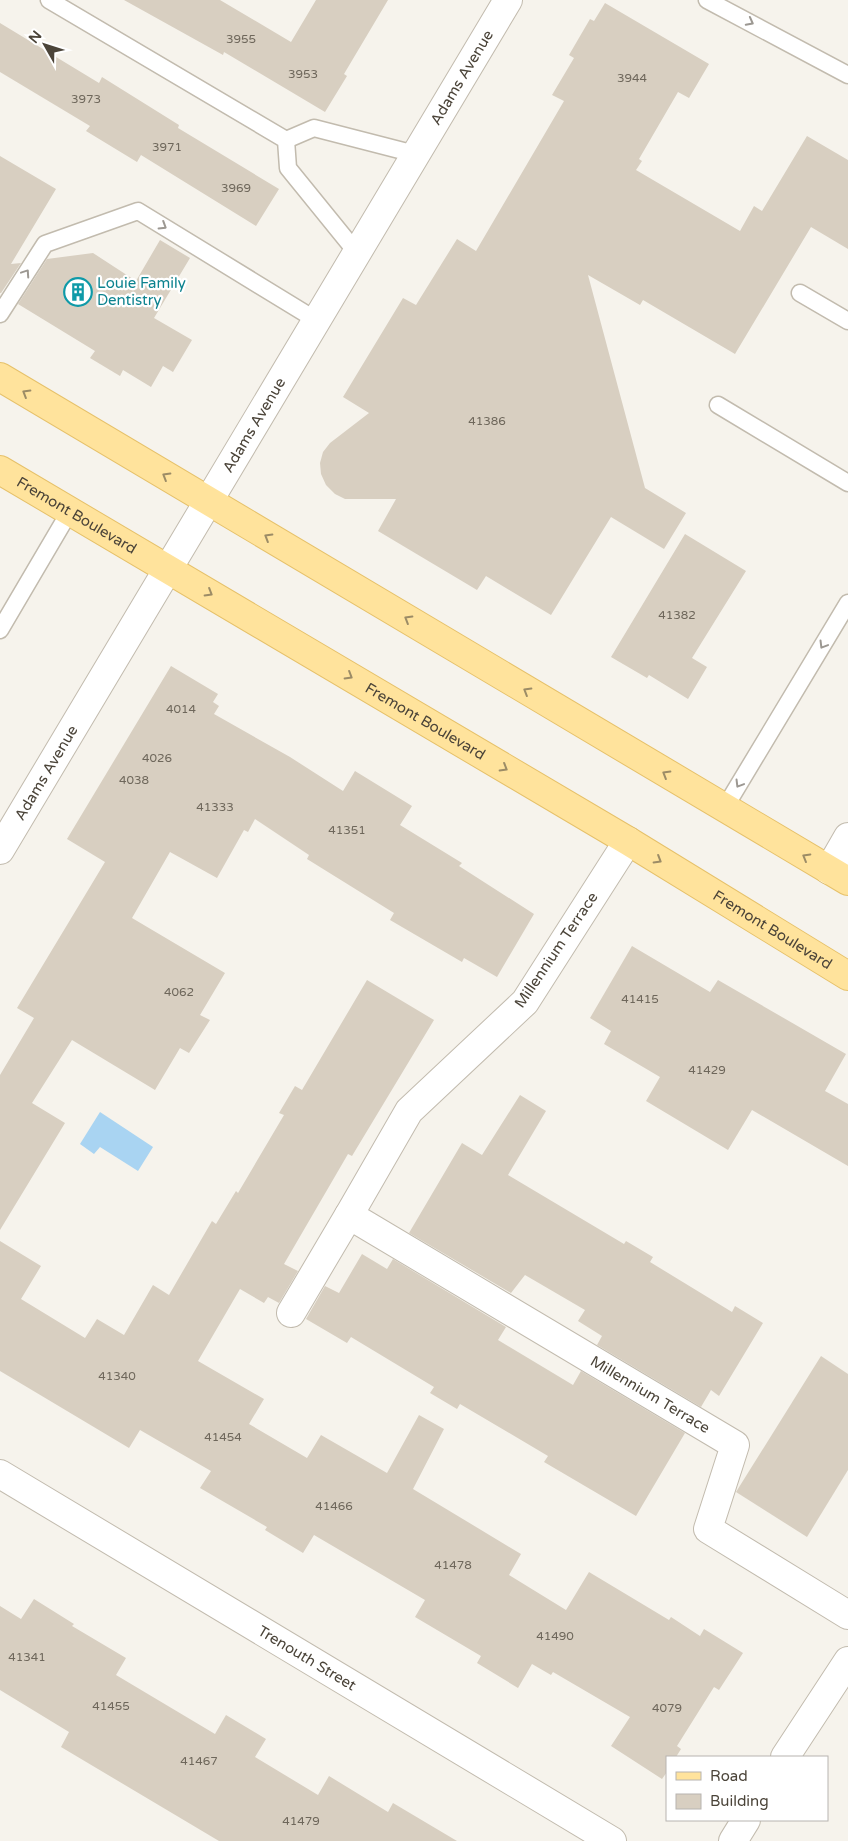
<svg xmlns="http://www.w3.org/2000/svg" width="848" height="1841" font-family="'Varela Round',sans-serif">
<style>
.water{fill:#a9d4f2}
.building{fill:#d8cfc1}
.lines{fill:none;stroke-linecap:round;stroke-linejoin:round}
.lane-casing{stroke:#c2bbae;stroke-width:19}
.street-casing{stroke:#c2bbae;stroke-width:30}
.primary-casing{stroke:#e6c16a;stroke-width:30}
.lane{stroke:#fff;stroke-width:16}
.street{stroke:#fff;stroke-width:28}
.primary{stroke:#ffe39c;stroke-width:28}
.oneway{stroke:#9c9892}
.oneway2{stroke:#9c8c66}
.labels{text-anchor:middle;stroke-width:4.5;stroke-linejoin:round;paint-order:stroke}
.number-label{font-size:12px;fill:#6e675b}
.street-label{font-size:15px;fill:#4b4439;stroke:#fff}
.culture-label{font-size:15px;fill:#0d838f;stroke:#fff;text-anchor:start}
</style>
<rect width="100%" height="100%" fill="#f6f3ec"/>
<path class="water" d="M100 1112 153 1147 138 1171 100 1147 94 1154 80 1144Z"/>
<g class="building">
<path d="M124 0H220L291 42 316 0H388L344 74 347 76 325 112 224 52 223 55Z"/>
<path d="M605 3 709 64 689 98 678 92 639 159 642 161 636 170 740 231 754 206 762 211 807 136 848 160V249L811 227 735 354 643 300 640 305 588 275 645 488 686 513 664 549 611 517 551 615 486 576 477 590 378 531 396 499H345L335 494 326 485 321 474 320 463 323 452 330 443 369 413 343 397 403 298 416 305 457 239 476 251 564 101 552 95 574 58 569 55 590 19 594 21Z"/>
<path d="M0 23 99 83 102 77 179 125 178 128 279 189 256 226 141 155 137 162 86 131 90 126 0 72Z"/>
<path d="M0 156 56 189 11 264 21 263 1 293H0Z"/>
<path d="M160 240 190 258 154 318 192 340 173 372 163 366 151 387 123 370 120 376 90 358 95 351 18 304 47 259 93 253 136 281Z"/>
<path d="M685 534 746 571 692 658 707 667 688 699 649 675 647 678 611 657Z"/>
<path d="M171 666 218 694 213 702 219 706 214 714 290 757 343 791 355 771 412 806 400 825 462 863 459 866 534 914 497 977 464 958 462 962 390 920 394 913 307 859 309 855 255 819 248 832 244 830 217 878 170 852 132 918 225 973 200 1015 210 1020 189 1053 180 1048 155 1090 72 1040 32 1103 65 1123 0 1230V1075L34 1018 17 1008 105 862 67 839Z"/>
<path d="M632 946 710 992 718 980 846 1054 825 1091 848 1104V1166L752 1110 728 1150 646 1101 660 1077 604 1044 611 1031 590 1018Z"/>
<path d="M367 980 434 1020 352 1156 348 1154 284 1264 298 1271 279 1303 268 1297 264 1303 240 1289 198 1361 264 1399 249 1424 307 1458 321 1435 387 1473 419 1415 444 1429 413 1489 521 1554 509 1575 566 1610 589 1572 669 1620 671 1617 700 1636 704 1629 743 1653 719 1690 714 1687 677 1746 681 1749 676 1757H667V1772L662 1779 611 1746 630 1717 553 1672 551 1675 532 1664 518 1688 477 1663 481 1656 415 1617 425 1600 314 1535 303 1553 265 1530 267 1527 200 1488 211 1471 140 1430 129 1448 0 1371V1241L41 1266 21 1299 85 1338 97 1319 124 1335 153 1285 169 1295 212 1221 216 1224 236 1191 238 1193 284 1115 279 1113 295 1086 302 1090Z"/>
<path d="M520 1095 546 1111 508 1175 624 1244 626 1241 653 1257 650 1262 732 1312 735 1306 763 1323 719 1396 711 1390 701 1407 597 1345 602 1336 578 1321 585 1310 525 1275 511 1293 409 1233 462 1143 482 1155Z"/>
<path d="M362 1254 387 1269 393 1259 506 1327 498 1340 573 1385 581 1371 685 1433 636 1516 544 1462 548 1456 460 1404 457 1409 430 1393 434 1387 351 1337 347 1343 306 1319 325 1286 339 1293Z"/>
<path d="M821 1356 848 1374V1470L807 1537 736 1492Z"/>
<path d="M34 1599 74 1624 72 1626 126 1658 116 1675 215 1734 226 1715 266 1739 255 1757 318 1795 329 1776 388 1812 393 1803 457 1841H219L61 1747 69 1732 0 1690V1606L21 1619Z"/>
</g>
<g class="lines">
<defs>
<g id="lane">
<path d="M49 0 286 140 288 168 357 253"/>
<path d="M707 0 848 75"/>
<path d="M286 140 314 128 415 154"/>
<path d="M800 293 848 321"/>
<path d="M0 314 45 244 138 211 316 320"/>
<path d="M718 405 848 483"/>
<path d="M0 630 70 511"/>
<path d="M724 809 848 603"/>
</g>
<g id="street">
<path id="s1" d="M628 841 525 1002 409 1111 349 1215 735 1445 708 1529 848 1615"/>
<path id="s2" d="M0 850 508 0"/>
<path d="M829 870 848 837"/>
<path d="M291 1313 349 1215"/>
<path id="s3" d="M0 1474 612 1841"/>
<path d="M785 1757 848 1661"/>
<path d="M733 1841 746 1820"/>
</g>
<g id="primary">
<path d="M0 377 848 881"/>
<path id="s4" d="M0 470 628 841 848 976"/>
</g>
</defs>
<use href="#lane" class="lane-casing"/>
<use href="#street" class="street-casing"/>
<use href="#primary" class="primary-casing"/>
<use href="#lane" class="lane"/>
<use href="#street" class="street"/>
<use href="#primary" class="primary"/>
</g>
<defs><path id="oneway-chevron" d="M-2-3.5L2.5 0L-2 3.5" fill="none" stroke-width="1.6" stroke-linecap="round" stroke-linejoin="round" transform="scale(1.25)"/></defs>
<g class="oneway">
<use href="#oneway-chevron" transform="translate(750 22) rotate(28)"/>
<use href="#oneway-chevron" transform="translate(163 226) rotate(32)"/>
<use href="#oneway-chevron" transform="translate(26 273) rotate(-56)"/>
<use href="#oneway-chevron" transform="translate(823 645) rotate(121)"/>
<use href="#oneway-chevron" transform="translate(739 784) rotate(121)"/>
</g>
<g class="oneway2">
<use href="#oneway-chevron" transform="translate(26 393) rotate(-149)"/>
<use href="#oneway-chevron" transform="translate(166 476) rotate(-149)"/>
<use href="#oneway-chevron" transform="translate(268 537) rotate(-149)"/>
<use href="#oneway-chevron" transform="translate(209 593) rotate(31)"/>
<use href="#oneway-chevron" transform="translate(408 619) rotate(-149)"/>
<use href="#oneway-chevron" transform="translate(349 676) rotate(31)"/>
<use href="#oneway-chevron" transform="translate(527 691) rotate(-149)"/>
<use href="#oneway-chevron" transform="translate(504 768) rotate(31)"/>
<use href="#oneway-chevron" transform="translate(666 774) rotate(-149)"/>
<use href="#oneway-chevron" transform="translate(806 857) rotate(-150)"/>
<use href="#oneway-chevron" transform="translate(658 860) rotate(31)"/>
</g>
<defs>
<symbol id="building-ring" viewBox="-11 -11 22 22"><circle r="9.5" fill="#fff" stroke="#0f9aa8" stroke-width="1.5"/><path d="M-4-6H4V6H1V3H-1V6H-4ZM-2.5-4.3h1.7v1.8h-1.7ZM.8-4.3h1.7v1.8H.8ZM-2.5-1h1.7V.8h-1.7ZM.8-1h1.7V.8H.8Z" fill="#0f9aa8"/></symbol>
</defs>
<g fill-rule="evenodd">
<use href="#building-ring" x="62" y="276" width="32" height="32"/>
</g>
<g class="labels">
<g class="number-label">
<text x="241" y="43">3955</text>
<text x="303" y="78">3953</text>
<text x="632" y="82">3944</text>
<text x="86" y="103">3973</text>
<text x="167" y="151">3971</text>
<text x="236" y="192">3969</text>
<text x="487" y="425">41386</text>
<text x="677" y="619">41382</text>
<text x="181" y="713">4014</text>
<text x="157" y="762">4026</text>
<text x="134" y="784">4038</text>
<text x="215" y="811">41333</text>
<text x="347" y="834">41351</text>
<text x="179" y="996">4062</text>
<text x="640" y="1003">41415</text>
<text x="707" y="1074">41429</text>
<text x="117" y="1380">41340</text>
<text x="223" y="1441">41454</text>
<text x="334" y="1510">41466</text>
<text x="453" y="1569">41478</text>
<text x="555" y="1640">41490</text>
<text x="27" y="1661">41341</text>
<text x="111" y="1710">41455</text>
<text x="667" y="1712">4079</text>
<text x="199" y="1765">41467</text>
<text x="301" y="1825">41479</text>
</g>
<g class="street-label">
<text dy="5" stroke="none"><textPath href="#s2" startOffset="900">Adams Avenue</textPath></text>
<text dy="5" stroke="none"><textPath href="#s2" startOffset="495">Adams Avenue</textPath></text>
<text dy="5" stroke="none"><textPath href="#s4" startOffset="89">Fremont Boulevard</textPath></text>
<text dy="5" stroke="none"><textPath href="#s4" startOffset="494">Fremont Boulevard</textPath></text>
<text dy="5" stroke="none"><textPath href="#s2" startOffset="90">Adams Avenue</textPath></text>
<text dy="5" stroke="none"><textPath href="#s4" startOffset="899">Fremont Boulevard</textPath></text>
<text transform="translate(556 950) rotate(-56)" y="5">Millennium Terrace</text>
<text dy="5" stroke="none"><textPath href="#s1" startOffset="821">Millennium Terrace</textPath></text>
<text dy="5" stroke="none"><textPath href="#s3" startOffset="358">Trenouth Street</textPath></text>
</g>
<g class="culture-label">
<text x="97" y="288">Louie Family<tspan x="97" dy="17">Dentistry</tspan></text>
</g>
</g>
<rect x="666" y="1756" width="162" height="65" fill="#ffffff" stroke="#b7b4b0"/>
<rect x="676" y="1772" width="25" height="8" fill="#ffe39c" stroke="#b7b4b0"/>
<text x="710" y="1781" font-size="15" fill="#4b4439">Road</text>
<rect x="676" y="1794" width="25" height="15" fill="#d8cfc1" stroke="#b7b4b0"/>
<text x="710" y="1806" font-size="15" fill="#4b4439">Building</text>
<g transform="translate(45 45) rotate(309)" stroke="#ffffff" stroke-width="4" paint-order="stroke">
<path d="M0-4L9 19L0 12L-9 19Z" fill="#4b4439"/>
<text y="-8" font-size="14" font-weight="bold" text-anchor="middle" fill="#4b4439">N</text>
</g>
</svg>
